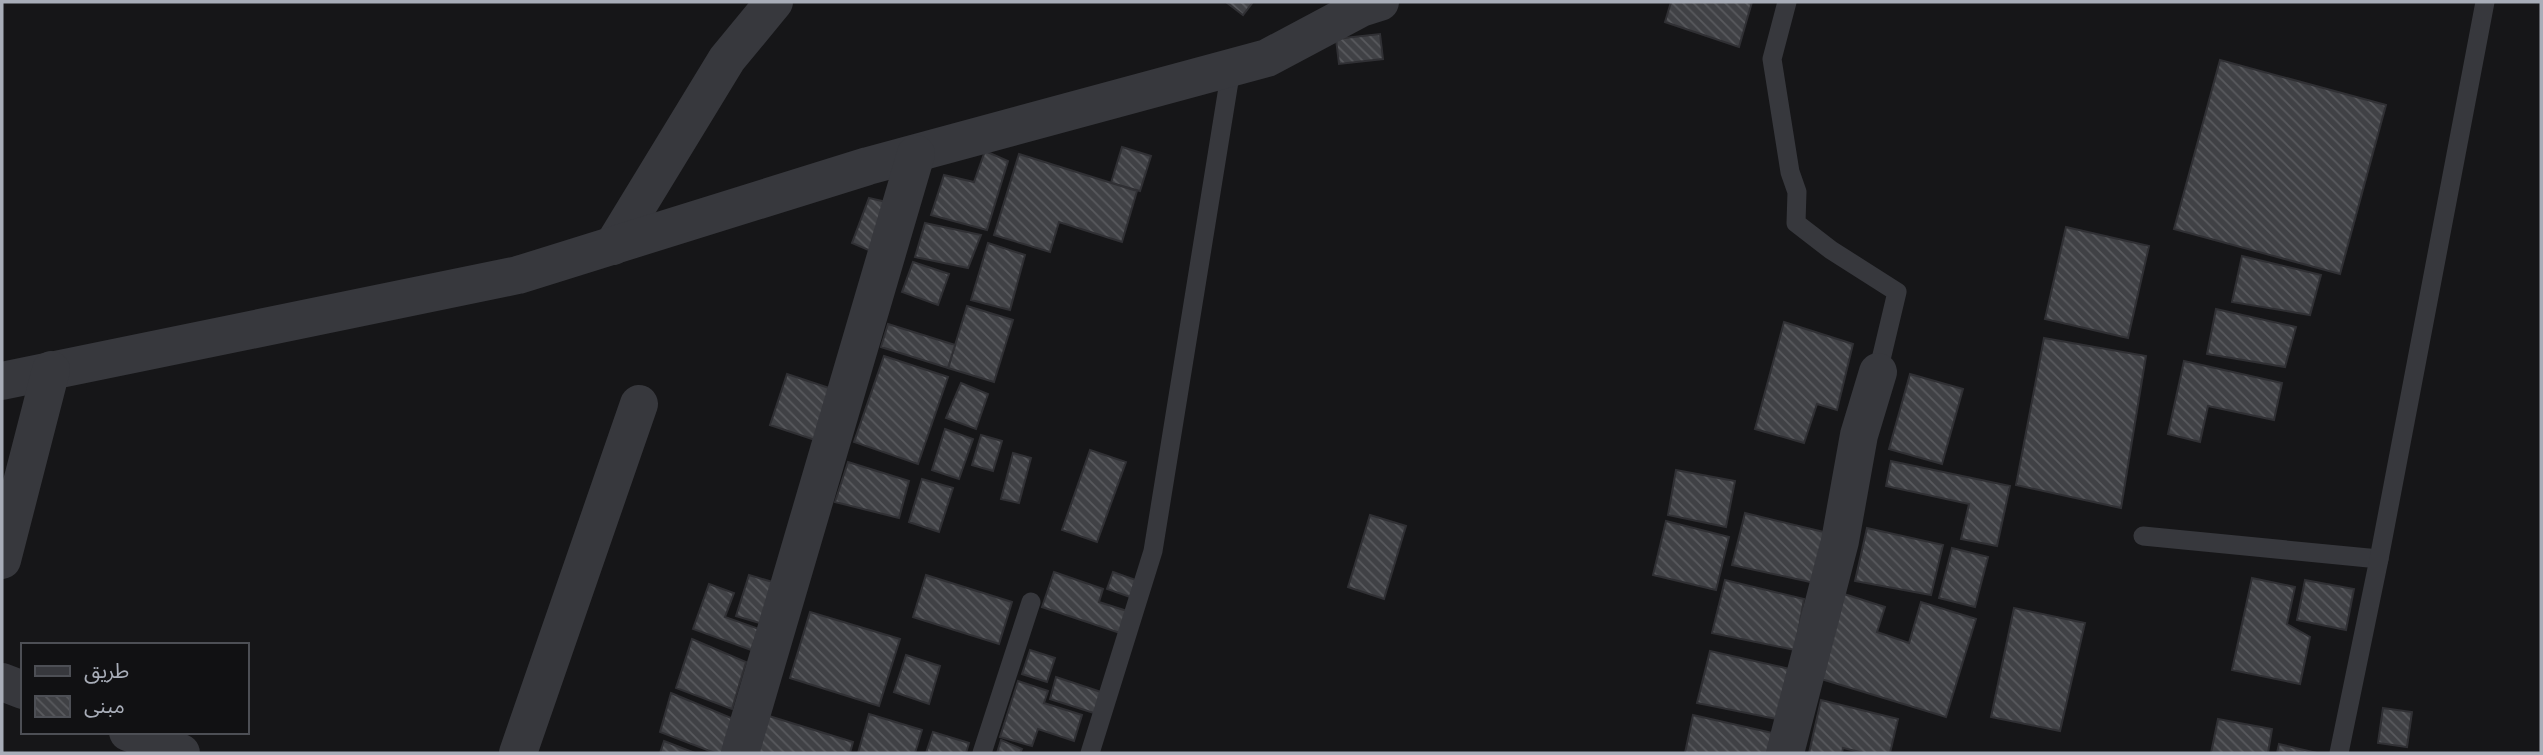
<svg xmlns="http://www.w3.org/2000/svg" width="2543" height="755" font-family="'Exo 2','Noto Sans Arabic',sans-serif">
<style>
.building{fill:url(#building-back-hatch);stroke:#303034;stroke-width:2}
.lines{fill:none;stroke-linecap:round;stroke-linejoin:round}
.lane{stroke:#37383d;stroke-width:19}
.street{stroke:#37383d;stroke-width:38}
</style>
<defs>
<pattern id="building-back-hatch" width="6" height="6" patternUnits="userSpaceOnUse" patternTransform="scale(1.75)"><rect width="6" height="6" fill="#404145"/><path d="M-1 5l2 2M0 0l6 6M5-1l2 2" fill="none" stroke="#595a5e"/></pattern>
</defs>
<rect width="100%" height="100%" fill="#161618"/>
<g class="building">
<path d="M1226 2H1253L1243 15Z"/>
<path d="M1671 2H1752L1739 47 1665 22Z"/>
<path d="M1380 34 1383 59 1339 64 1336 39Z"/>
<path d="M2220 60 2386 105 2340 274 2174 229Z"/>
<path d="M1122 147 1151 156 1140 191 1111 183Z"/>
<path d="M985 151 1008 161 987 230 931 215 944 175 974 182Z"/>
<path d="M1019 154 1137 191 1122 242 1059 222 1050 252 994 235Z"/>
<path d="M869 198 891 203 873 252 852 243Z"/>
<path d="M925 223 981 235 968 268 915 257Z"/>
<path d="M2066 227 2149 246 2128 338 2045 319Z"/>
<path d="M988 243 1025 255 1010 310 971 300Z"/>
<path d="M2242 256 2321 275 2310 315 2232 302Z"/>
<path d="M913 262 949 274 938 305 902 292Z"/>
<path d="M967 306 1013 320 994 382 948 368Z"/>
<path d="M2216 309 2296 327 2285 367 2207 354Z"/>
<path d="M1784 322 1853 344 1837 410 1817 404 1804 443 1755 429Z"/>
<path d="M888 324 955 345 948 368 881 347Z"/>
<path d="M2044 338 2146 356 2121 508 2016 485Z"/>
<path d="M884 356 948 377 918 464 854 442Z"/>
<path d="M2184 361 2282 383 2274 420 2208 406 2200 442 2168 434Z"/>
<path d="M787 374 835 390 818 441 770 425Z"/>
<path d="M1910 374 1963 389 1942 464 1889 449Z"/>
<path d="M961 383 988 394 976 429 946 418Z"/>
<path d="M945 429 973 439 959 479 932 470Z"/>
<path d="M981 435 1002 441 993 471 972 465Z"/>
<path d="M1090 450 1126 462 1097 542 1062 530Z"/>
<path d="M1013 453 1031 458 1019 503 1001 499Z"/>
<path d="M1891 461 2010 486 1997 546 1961 539 1969 504 1886 486Z"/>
<path d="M848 462 909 481 899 518 835 502Z"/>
<path d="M1676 470 1735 481 1726 527 1668 515Z"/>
<path d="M922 479 953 488 939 532 909 522Z"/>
<path d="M1745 513 1824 532 1815 583 1732 565Z"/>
<path d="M1370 515 1406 526 1384 599 1348 587Z"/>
<path d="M1666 521 1729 537 1716 590 1653 575Z"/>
<path d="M1867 528 1943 545 1931 595 1855 581Z"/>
<path d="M1952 548 1988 557 1975 607 1939 598Z"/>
<path d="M1054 572 1103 589 1099 602 1127 611 1120 633 1042 607Z"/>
<path d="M1113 572 1136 580 1130 597 1107 589Z"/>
<path d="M749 575 776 583 763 624 736 616Z"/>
<path d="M926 575 1012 602 999 644 913 617Z"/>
<path d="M2252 578 2295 587 2287 624 2310 637 2300 684 2232 670Z"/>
<path d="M1725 580 1804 599 1795 650 1712 633Z"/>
<path d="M2305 580 2354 589 2346 630 2297 620Z"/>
<path d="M709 584 734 593 725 617 759 629 751 650 693 629Z"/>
<path d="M1844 594 1885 607 1877 632 1909 643 1921 602 1976 619 1946 717 1818 678Z"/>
<path d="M2014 608 2085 623 2060 731 1991 717Z"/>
<path d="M810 612 900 639 879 706 790 678Z"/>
<path d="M692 639 746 662 732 709 676 688Z"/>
<path d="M1030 650 1055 658 1047 682 1022 674Z"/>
<path d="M1710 651 1790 669 1781 720 1697 703Z"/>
<path d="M906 655 940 666 929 704 894 692Z"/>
<path d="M1056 677 1104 693 1097 714 1050 699Z"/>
<path d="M1018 681 1048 691 1044 703 1082 715 1074 741 1038 729 1032 746 1000 737Z"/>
<path d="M671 693 736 720 722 753H715L660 732Z"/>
<path d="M1821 700 1898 719 1890 753H1864L1843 748 1842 753H1809Z"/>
<path d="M2383 708 2412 712 2407 747 2378 743Z"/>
<path d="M869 714 922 730 915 753H858Z"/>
<path d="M1693 715 1777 734 1773 753H1685Z"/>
<path d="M769 716 853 742 850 753H758Z"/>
<path d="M2218 719 2272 729 2268 753H2211Z"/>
<path d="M933 732 969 743 966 753H926Z"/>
<path d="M1001 740 1022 749 1020 753H997Z"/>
<path d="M664 741 695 753H660Z"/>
<path d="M2279 744 2317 753H2277Z"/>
</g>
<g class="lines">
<g class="lane">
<path d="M1787 2 1772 59 1790 172 1797 192 1796 223 1831 250 1897 292 1878 372"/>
<path d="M2143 536 2379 559"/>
<path d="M982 753 1031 602"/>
<path d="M1090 753 1153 551 1231 69"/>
<path d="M2339 753 2379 559 2485 2"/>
</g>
<g class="street">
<path d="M613 246 727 59 774 2"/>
<path d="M2 381 518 275 868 166 1267 58 1361 8 1380 2"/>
<path d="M2 560 51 370"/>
<path d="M2 682 23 690"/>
<path d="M128 732 181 753"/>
<path d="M518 753 639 404"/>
<path d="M740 753 916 154"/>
<path d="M1785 753 1840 541 1859 435 1878 372"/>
</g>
</g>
<rect width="2543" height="755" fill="none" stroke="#a8adb8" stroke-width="7"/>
<rect x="21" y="643" width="228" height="91" fill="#111113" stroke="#4d4f55" stroke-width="2"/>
<rect x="35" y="666" width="35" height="10" fill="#37383d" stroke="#4d4f55" stroke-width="2"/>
<text x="84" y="678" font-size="21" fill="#a8adb8">طريق</text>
<rect x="35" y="696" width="35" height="21" fill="url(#building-back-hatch)" stroke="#4d4f55" stroke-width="2"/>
<text x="84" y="713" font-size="21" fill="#a8adb8">مبنى</text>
</svg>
